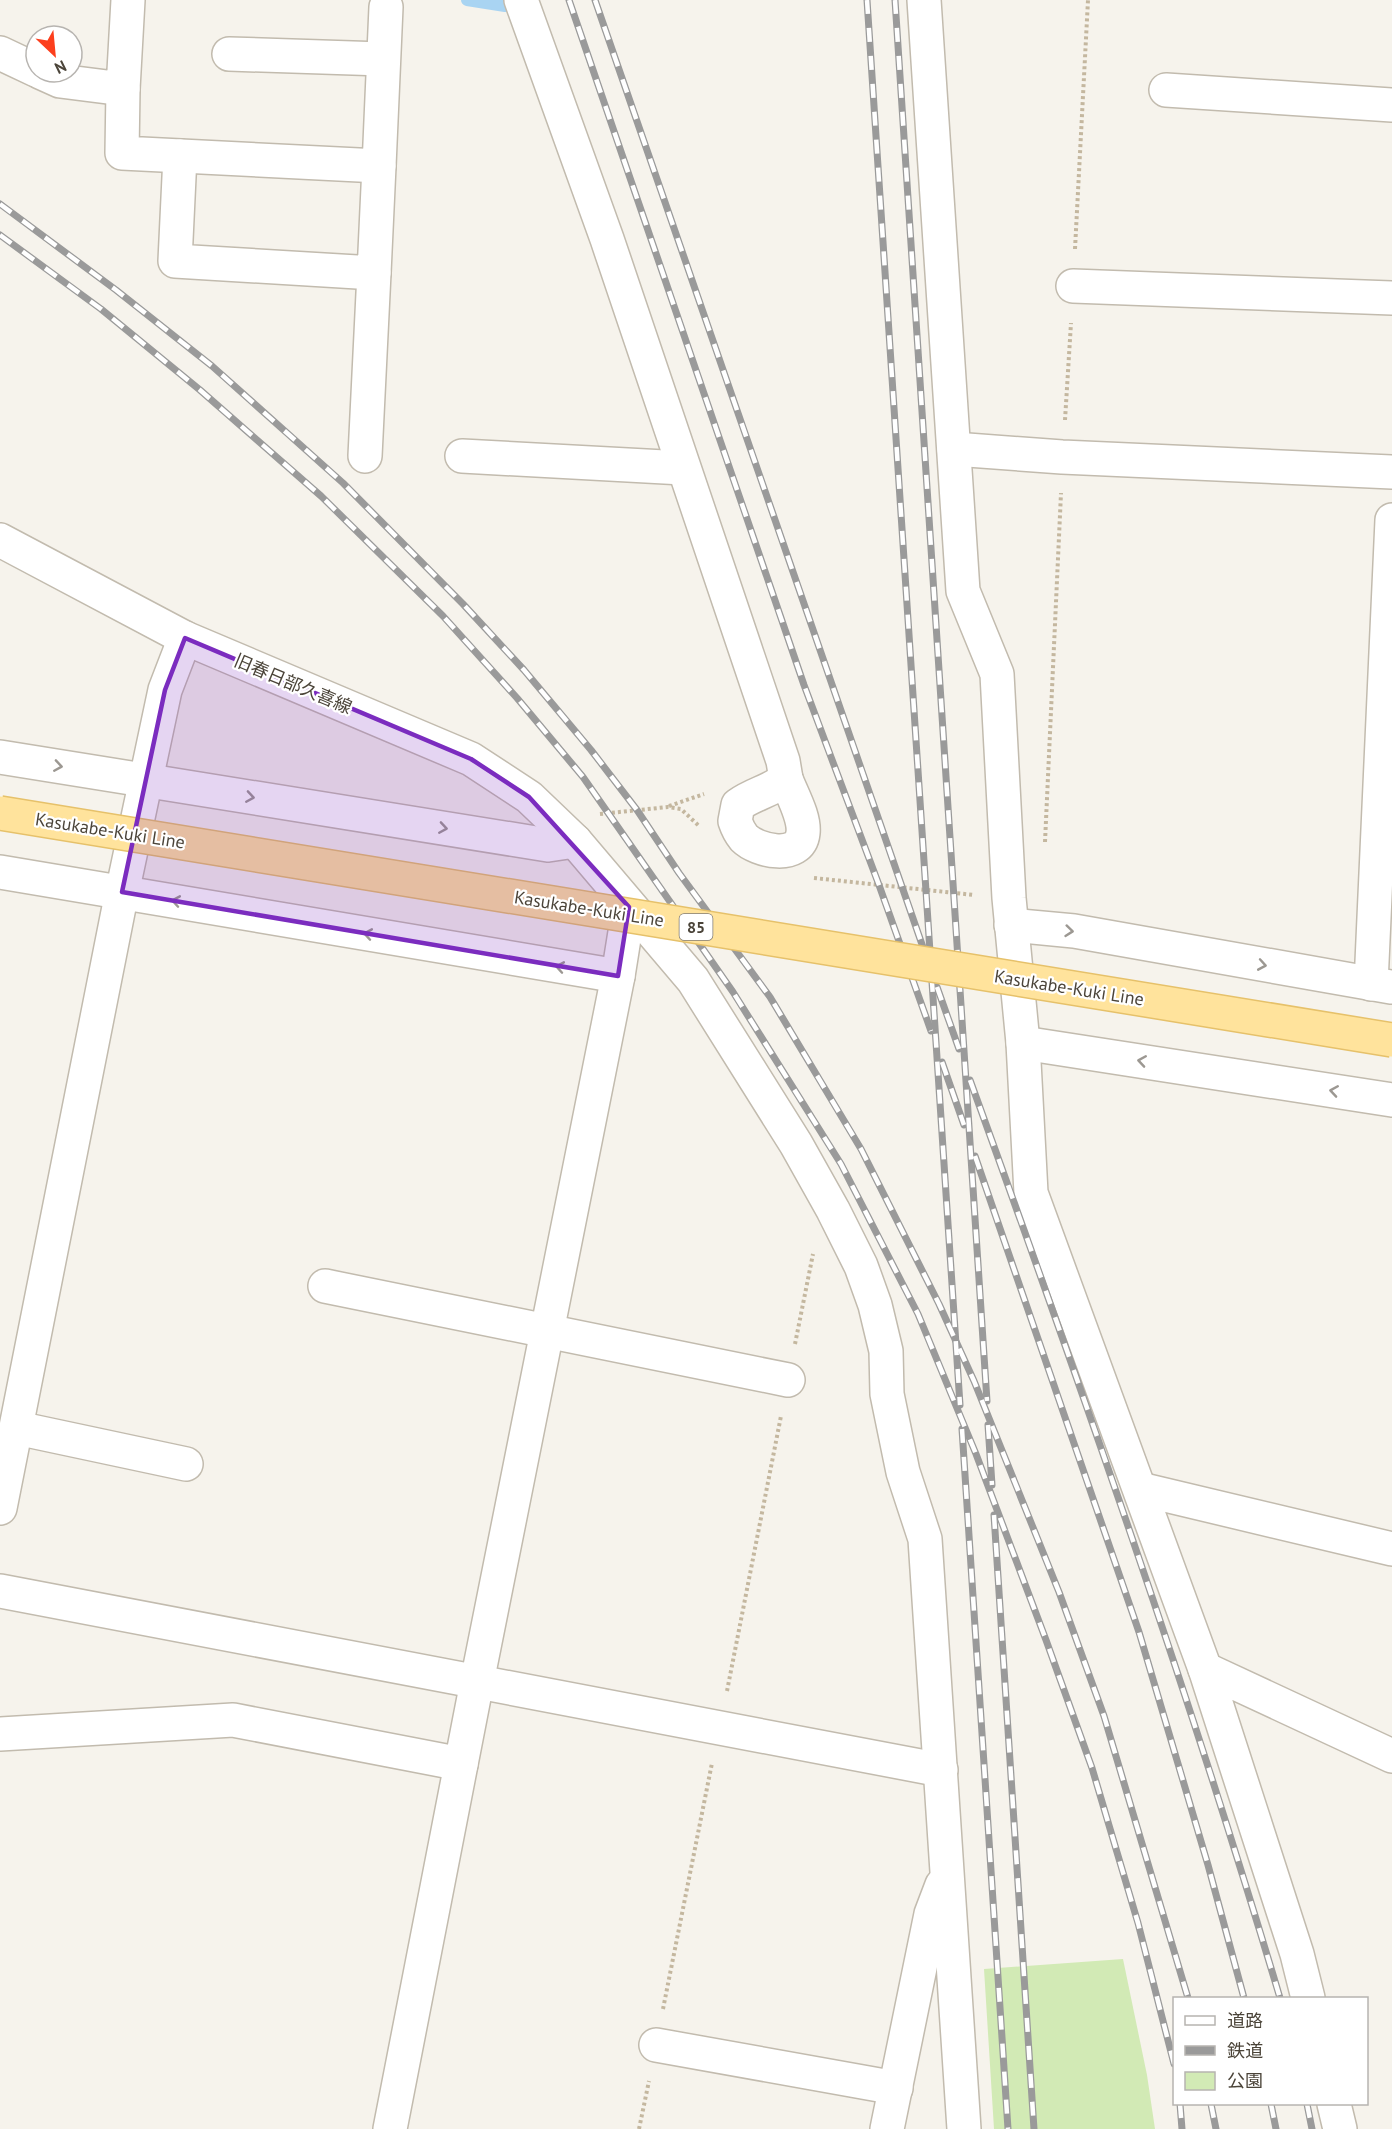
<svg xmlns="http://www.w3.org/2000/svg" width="1392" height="2129" font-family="'PT Sans','Noto Sans JP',sans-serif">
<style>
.green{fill:#d2eab5}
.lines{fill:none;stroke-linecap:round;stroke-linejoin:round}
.stream{stroke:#a9d4f2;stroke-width:12}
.minor-casing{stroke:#c2bbae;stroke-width:36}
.path{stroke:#c4b79f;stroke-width:4;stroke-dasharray:3 3;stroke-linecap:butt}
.minor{stroke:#fff;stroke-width:33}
.rail-casing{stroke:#9a9a9a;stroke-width:7}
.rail{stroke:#fff;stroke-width:4.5;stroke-dasharray:14;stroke-linecap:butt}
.major-bridge-casing{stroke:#e6c16a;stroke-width:36;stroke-linecap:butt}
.major-bridge{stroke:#ffe39c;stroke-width:33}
.oneway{stroke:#9c9892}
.marked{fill:#7b2cbf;fill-opacity:0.2;stroke:#7b2cbf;stroke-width:4.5;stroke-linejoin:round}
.labels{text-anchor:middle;stroke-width:4.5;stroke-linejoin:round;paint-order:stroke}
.shield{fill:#fff;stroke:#817c74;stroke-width:1.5}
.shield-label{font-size:16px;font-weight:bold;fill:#4b4439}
.street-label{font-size:18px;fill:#4b4439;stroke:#fff}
</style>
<rect width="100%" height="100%" fill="#f6f3ec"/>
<path class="green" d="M1123 1959 1147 2075 1155 2129H994L984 1969Z"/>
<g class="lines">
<path class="stream" d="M467 0 505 6 521 2"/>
<defs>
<g id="minor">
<path d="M521 0 607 239 783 761 786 779"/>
<path d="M924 0 963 591 997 674 1009 898 1023 1043 1031 1193 1205 1669"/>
<path d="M0 53 36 70"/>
<path d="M229 54 383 59"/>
<path d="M40 72 60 81 123 89 128 0"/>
<path d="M123 89 122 153 379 166 386 7"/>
<path d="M1166 90 1392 105"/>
<path d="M180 156 175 261 374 273 379 166"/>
<path d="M1073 286 1392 298"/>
<path d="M954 449 1062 457 1392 472"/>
<path d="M365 456 374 273"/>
<path d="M462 456 683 468"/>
<path d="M0 540 185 638 471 759 529 797 575 841 693 980 796 1144 833 1210 861 1266 875 1305 886 1351 887 1394 903 1472 925 1539 964 2129"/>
<path d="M0 757 548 845 575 841"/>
<path d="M786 779C792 795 805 817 803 833 800 861 757 851 744 838 740 833 737 827 735 821L738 805C753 794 771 791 786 779Z"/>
<path d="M0 872 618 976"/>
<path d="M1011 925 1074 931 1391 987"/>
<path d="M1371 984 1392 520"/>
<path d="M1023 1043 1392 1100"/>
<path d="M325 1286 788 1380"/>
<path d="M17 1428 186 1464"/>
<path d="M1140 1489 1392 1549"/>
<path d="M0 1508 119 907 165 690 185 638"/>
<path d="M0 1591 941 1770"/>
<path d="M0 1734 233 1720 461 1764"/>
<path d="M1308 1998 1297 1954 1205 1669 1392 1756"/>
<path d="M656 2045 896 2088"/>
<path d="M1334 2104 1340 2129"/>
<path d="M390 2129 477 1682 618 976 629 907"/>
<path d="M887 2129 931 1914 942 1885"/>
</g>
</defs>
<use href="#minor" class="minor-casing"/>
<g class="path">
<path d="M1075 249 1088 0"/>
<path d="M1065 420 1071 323"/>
<path d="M669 806 704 794"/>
<path d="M600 814 668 807 681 809 699 826"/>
<path d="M1045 842 1061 493"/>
<path d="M814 878 974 895"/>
<path d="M795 1344 813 1254"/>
<path d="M727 1691 781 1416"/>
<path d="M663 2009 712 1763"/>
<path d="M639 2129 649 2081"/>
</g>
<use href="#minor" class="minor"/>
<defs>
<g id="rail">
<path d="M569 0 804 685 879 885 931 1031"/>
<path d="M595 0 926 956"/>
<path d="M867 0 960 1405"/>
<path d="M895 0 987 1401"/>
<path d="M0 204 116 290 212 366 343 483 463 604 524 670 591 750 637 810 679 873 770 997 861 1149 939 1304 974 1381 1059 1592 1104 1716 1188 1998"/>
<path d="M0 235 101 309 200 390 321 496 443 616 517 698 583 777 733 992 841 1164 918 1314 976 1454 1046 1640 1092 1768 1138 1923 1174 2064"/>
<path d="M937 987 959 1049"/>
<path d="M942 1062 964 1125"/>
<path d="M970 1080C1080 1384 1188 1689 1280 1998"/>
<path d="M975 1156 1139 1632 1208 1865 1244 1998"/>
<path d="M988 1425 992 1485"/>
<path d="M962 1429 1008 2129"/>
<path d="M994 1515 1034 2129"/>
<path d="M1180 2104 1182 2129"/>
<path d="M1211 2104 1216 2129"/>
<path d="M1271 2104 1276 2129"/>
<path d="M1307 2104 1312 2129"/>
</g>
</defs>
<use href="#rail" class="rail-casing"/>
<use href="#rail" class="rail"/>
<defs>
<path id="major-bridge" d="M0 813 1392 1040"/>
</defs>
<use href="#major-bridge" class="major-bridge-casing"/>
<use href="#major-bridge" class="major-bridge"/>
</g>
<defs><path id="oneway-chevron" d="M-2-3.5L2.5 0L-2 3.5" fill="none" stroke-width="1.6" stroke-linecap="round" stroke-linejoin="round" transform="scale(1.5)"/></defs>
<g class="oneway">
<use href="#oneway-chevron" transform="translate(58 766) rotate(9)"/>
<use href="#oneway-chevron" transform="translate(250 797) rotate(9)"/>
<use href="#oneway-chevron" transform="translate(443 828) rotate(9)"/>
<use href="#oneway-chevron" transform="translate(176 901) rotate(-170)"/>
<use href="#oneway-chevron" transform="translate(1069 931) rotate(6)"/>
<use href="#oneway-chevron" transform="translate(368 934) rotate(-170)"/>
<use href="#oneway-chevron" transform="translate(1262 965) rotate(10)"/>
<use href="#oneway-chevron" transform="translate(560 967) rotate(-170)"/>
<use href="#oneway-chevron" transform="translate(1142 1061) rotate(-171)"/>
<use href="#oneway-chevron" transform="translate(1334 1091) rotate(-171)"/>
</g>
<path class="marked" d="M185 638 471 759 529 797 629 907 618 976 122 892 165 690Z"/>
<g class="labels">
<rect class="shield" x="679.5" y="914" width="33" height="26" rx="4.5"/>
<g class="shield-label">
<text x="696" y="933">85</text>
</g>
<g class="street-label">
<text transform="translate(293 684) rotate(23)" y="6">旧春日部久喜線</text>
<text transform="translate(110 831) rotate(9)" y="6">Kasukabe-Kuki Line</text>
<text transform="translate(589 909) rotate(9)" y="6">Kasukabe-Kuki Line</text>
<text transform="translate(1069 988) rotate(9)" y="6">Kasukabe-Kuki Line</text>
</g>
</g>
<rect x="1173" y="1997" width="195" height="108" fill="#ffffff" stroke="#b7b4b0" stroke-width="1.5"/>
<rect x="1185" y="2016" width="30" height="9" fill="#ffffff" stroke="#b7b4b0" stroke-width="1.5"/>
<text x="1227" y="2027" font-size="18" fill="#4b4439">道路</text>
<rect x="1185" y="2046" width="30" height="9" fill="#9a9a9a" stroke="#b7b4b0" stroke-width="1.5"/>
<text x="1227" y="2057" font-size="18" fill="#4b4439">鉄道</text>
<rect x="1185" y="2072" width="30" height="18" fill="#d2eab5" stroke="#b7b4b0" stroke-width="1.5"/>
<text x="1227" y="2087" font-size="18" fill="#4b4439">公園</text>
<g transform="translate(54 54) rotate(154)"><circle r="28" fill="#ffffff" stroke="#b7b4b0" stroke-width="1.5"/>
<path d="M0-4.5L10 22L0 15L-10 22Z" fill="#fc3f1d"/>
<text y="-9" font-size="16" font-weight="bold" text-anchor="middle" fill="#4b4439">N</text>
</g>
</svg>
